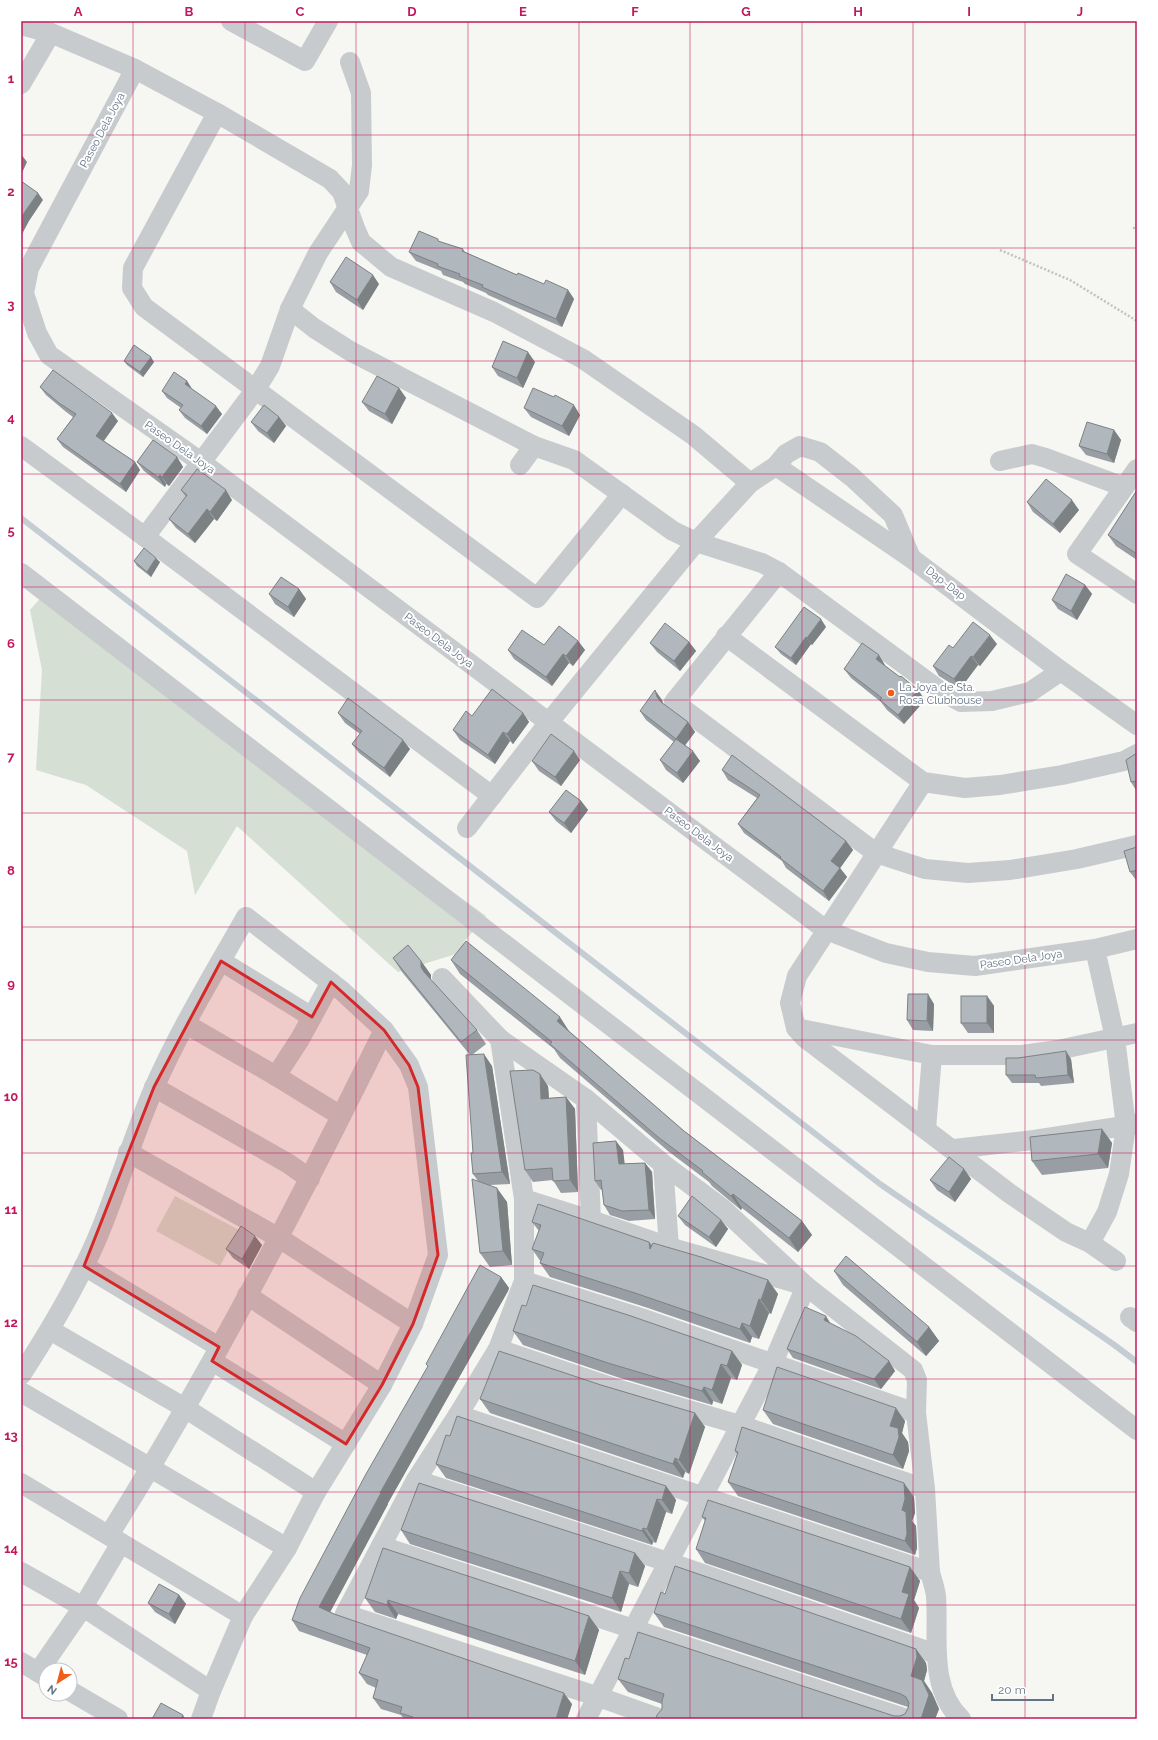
<svg xmlns="http://www.w3.org/2000/svg" width="1158" height="1740" font-family="Raleway,sans-serif">
<style>
.green{fill:#d6dfd3}
.lines{fill:none;stroke-linecap:round;stroke-linejoin:round}
.stream{stroke:#c3cdd3;stroke-width:6}
.path{stroke:#c1c2c4;stroke-width:2.5;stroke-dasharray:2 2;stroke-linecap:butt}
.street{stroke:#c8cbce;stroke-width:20}
.wall{fill:#989ea3}
.shaded-wall{fill:#7c8184}
.building{fill:#b1b8bd;stroke:#7c8184}
.marked{fill:#d62828;fill-opacity:0.2;stroke:#d62828;stroke-width:3;stroke-linejoin:round}
.grid{fill:none;stroke:#c2185b;stroke-width:1;stroke-opacity:0.55}
.poi-dot{fill:#f15d18;stroke:#fff;stroke-width:1.5}
.labels{text-anchor:middle;stroke-width:4;stroke-linejoin:round;paint-order:stroke}
.street-label{font-size:11px;fill:#637386;stroke:#fff}
.poi-label{font-size:11px;fill:#637386;stroke:#fff;text-anchor:start}
.neatline{fill:none;stroke:#c2185b;stroke-width:1.5}
.grid-label{font-size:13px;text-anchor:middle;font-weight:bold;fill:#c2185b}
</style>
<rect width="100%" height="100%" fill="#f6f6f2"/>
<g class="green">
<path d="M44 594 486 916 463 943 472 949 398 972 237 826 195 895 187 851 86 785 36 770 42 670 30 610Z"/>
<path d="M175 1196 239 1230 220 1266 156 1231Z"/>
</g>
<g class="lines">
<path class="stream" d="M21 518 880 1184 1113 1344 1137 1362"/>
<g class="path">
<path d="M1137 224 1134 228 1137 231"/>
<path d="M1000 250 1070 280 1137 321"/>
</g>
<g class="street">
<path d="M231 21 305 61 328 21"/>
<path d="M21 25 51 33 135 69 217 113 330 179 342 192 355 228 361 242 391 267 494 312 583 359 693 435 750 483"/>
<path d="M135 69 29 268 24 293 37 333 49 355 201 462 826 930 886 953 928 962 975 966 1095 949 1137 939"/>
<path d="M21 84 51 33"/>
<path d="M217 113 133 268 132 288 144 307 537 598 622 494"/>
<path d="M290 309 314 328 350 351 534 446 574 460 673 531 696 542 762 563 779 572 939 690 961 702 992 701 1030 692 1061 671"/>
<path d="M21 446 145 537 492 796"/>
<path d="M1000 461 1032 454 1046 458 1124 487"/>
<path d="M520 465 534 446"/>
<path d="M776 466 911 558 1061 671 1137 725"/>
<path d="M1137 469 1077 554 1137 594"/>
<path d="M145 537 256 389 270 366 290 309 318 253 359 191 362 165 361 93 350 62"/>
<path d="M779 572 674 702 876 853 925 869 968 873 1010 870 1077 859 1137 845"/>
<path d="M21 573 1137 1430"/>
<path d="M726 636 923 782 965 788 1000 785 1062 775 1124 761 1137 754"/>
<path d="M923 782 797 976 790 1003 796 1028 805 1038 1009 1193 1066 1232 1090 1243 1116 1261"/>
<path d="M467 828 549 722 696 542 750 483 776 466 786 454 800 446 820 452 852 477 893 515 911 558"/>
<path d="M221 961 312 1017"/>
<path d="M442 978 500 1039"/>
<path d="M186 1024 276 1076 341 1116"/>
<path d="M796 1028 932 1055H1022L1058 1050 1137 1033"/>
<path d="M276 1076 300 1039 331 982"/>
<path d="M154 1087 289 1164 310 1179"/>
<path d="M586 1099 591 1220"/>
<path d="M926 1129 932 1055"/>
<path d="M954 1149 1034 1140 1137 1124"/>
<path d="M128 1152 279 1238 413 1324"/>
<path d="M663 1164 669 1247"/>
<path d="M524 1199 591 1220 669 1247 806 1286 722 1208 663 1164 586 1099 500 1039 524 1199V1281L498 1349 458 1415 416 1480 381 1546 907 1719"/>
<path d="M1090 1243 1107 1212 1119 1174 1126 1126 1115 1038 1095 949"/>
<path d="M84 1266 219 1347"/>
<path d="M524 1281 641 1318 916 1413"/>
<path d="M247 1295 382 1385"/>
<path d="M1130 1317 1137 1322"/>
<path d="M50 1330 185 1408 316 1492"/>
<path d="M498 1349 614 1388 740 1425 925 1489"/>
<path d="M212 1361 346 1444"/>
<path d="M21 1375C51 1329 80 1281 101 1229 120 1182 134 1134 154 1088 180 1029 214 973 246 917L342 991 384 1030 409 1065 418 1087 438 1255 413 1324 382 1385 316 1492 287 1548 243 1616 211 1691 201 1719"/>
<path d="M21 1392 287 1548"/>
<path d="M458 1415 930 1572C932 1580 935 1588 936 1596 939 1637 928 1687 961 1719"/>
<path d="M416 1480 668 1562 936 1654"/>
<path d="M21 1483 243 1616"/>
<path d="M109 1535C211 1372 299 1202 384 1030"/>
<path d="M381 1546 345 1614 599 1697 661 1719"/>
<path d="M21 1572 83 1607 211 1691"/>
<path d="M21 1662 46 1677"/>
<path d="M38 1672 83 1607 121 1543"/>
<path d="M70 1691 118 1719"/>
<path d="M586 1719 773 1363 806 1286 913 1370 917 1380 916 1413 925 1489 930 1572"/>
</g>
</g>
<g class="wall">
<path d="M440 242 463 249 465 252 517 275 544 284 568 290 574 299 562 327 488 295 486 293 465 284 463 282 443 275 441 271 416 261 409 252Z"/>
<path d="M330 282 379 284 363 310 336 292Z"/>
<path d="M124 361 154 362 143 377 127 365Z"/>
<path d="M535 362 523 388 498 376 492 367Z"/>
<path d="M187 381 192 389 222 414 207 434 185 418 179 410 181 408 167 398 162 391Z"/>
<path d="M40 387 118 421 104 441 135 462 140 470 126 492 63 447 57 439 73 417 65 411 46 395Z"/>
<path d="M399 388 406 398 392 424 369 411 362 402Z"/>
<path d="M524 408 580 415 569 436 531 417Z"/>
<path d="M279 417 286 426 274 443 258 431 251 422Z"/>
<path d="M1114 430 1121 440 1114 463 1086 455 1079 446Z"/>
<path d="M177 457 183 467 169 486 166 484 165 487 144 471 137 462Z"/>
<path d="M181 490 232 500 217 521 214 519 195 543 176 528 169 519 186 497Z"/>
<path d="M1137 490V560L1116 546 1108 535Z"/>
<path d="M1027 502 1079 510 1060 533 1033 512Z"/>
<path d="M134 561 160 562 151 577 137 566Z"/>
<path d="M1085 585 1092 594 1077 620 1058 609 1052 600Z"/>
<path d="M299 589 306 599 294 617 275 604 269 594Z"/>
<path d="M826 627 812 645 811 644 796 665 781 654 775 647Z"/>
<path d="M578 641 585 650 573 666 569 663 552 686 514 659 508 650Z"/>
<path d="M689 642 696 651 680 671 657 652 650 643Z"/>
<path d="M997 644 980 666 978 665 960 689 939 676 933 666Z"/>
<path d="M885 665V666L900 677 918 690 925 700 904 724 887 710 881 702 851 678 844 669Z"/>
<path d="M662 700 663 704 688 722 695 732 685 745 700 761 683 783 666 770 660 760 674 742 646 720 640 711Z"/>
<path d="M338 713 410 749 390 777 359 753 352 744 360 734 345 723Z"/>
<path d="M523 713 529 722 513 744 510 741 495 764 460 740 453 730 472 716Z"/>
<path d="M1137 753V792L1131 782Z"/>
<path d="M580 760 561 786 539 771 532 761Z"/>
<path d="M722 770 846 841 853 850 840 868 847 877 829 901 786 868 782 861 744 833 738 824 757 798 728 780Z"/>
<path d="M581 801 588 810 571 833 556 821 549 812Z"/>
<path d="M1137 846V880H1136L1130 872 1134 848Z"/>
<path d="M393 958 421 961 431 975V980L477 1030 486 1044 472 1055 492 1066 510 1184 490 1185 507 1202 512 1265 490 1267 480 1253 478 1181 473 1174V1153L470 1055 402 972Z"/>
<path d="M451 960 569 1031 684 1131 802 1221 812 1235 798 1252 742 1208 741 1210 712 1186 709 1182 668 1151 560 1058 554 1049 460 974Z"/>
<path d="M987 996 994 1006V1033H968L961 1023Z"/>
<path d="M934 1004 933 1031 913 1030 907 1020Z"/>
<path d="M1071 1059 1074 1083 1041 1086 1039 1083H1012L1006 1075Z"/>
<path d="M548 1086 549 1098 566 1097 575 1109 578 1192 561 1193 553 1180 533 1182 525 1170Z"/>
<path d="M1102 1129 1112 1143 1108 1168 1042 1175 1032 1161Z"/>
<path d="M623 1150 624 1164 645 1163 652 1172 655 1219 629 1221 610 1215 604 1205 602 1190H601L595 1181Z"/>
<path d="M964 1169 971 1179 955 1202 937 1190 930 1180Z"/>
<path d="M678 1216 721 1220 728 1229 716 1247 685 1225Z"/>
<path d="M532 1222 649 1242 652 1245 768 1280 778 1294 771 1314 769 1313 759 1339 752 1337 750 1343 645 1307 550 1277 540 1263 541 1262 532 1249 539 1231Z"/>
<path d="M262 1245 249 1269 233 1258 226 1249Z"/>
<path d="M834 1271 929 1327 939 1341 926 1356 843 1285Z"/>
<path d="M501 1277 509 1288 508 1291 388 1503V1504L330 1612 572 1704 567 1719H404L401 1715 381 1709 373 1698 376 1688 367 1684 359 1673 367 1655 299 1631 292 1620 428 1367 426 1364Z"/>
<path d="M526 1306 732 1351 742 1365 737 1380 731 1378 722 1404 713 1401 712 1405 617 1377 523 1345 513 1331Z"/>
<path d="M830 1323 889 1361 895 1371 881 1389 793 1358 787 1349Z"/>
<path d="M601 1385 695 1413 705 1427 689 1474 685 1472 683 1478 490 1413 480 1399Z"/>
<path d="M763 1410 905 1421 902 1433 908 1442 909 1451 903 1469 773 1424Z"/>
<path d="M450 1436 666 1486 676 1500 672 1514 666 1512 656 1543 653 1542 652 1545 446 1478 436 1464Z"/>
<path d="M735 1451 914 1497 915 1513 912 1521 916 1526 917 1548 915 1555 738 1496 728 1482 737 1454Z"/>
<path d="M702 1517 910 1567 920 1581 914 1600 919 1608 911 1633 705 1563 696 1549 705 1521Z"/>
<path d="M401 1530 635 1553 645 1566 638 1587 629 1584 621 1612 410 1544Z"/>
<path d="M665 1594 916 1649 926 1663 927 1670 924 1681 932 1693 939 1709 935 1719 662 1704 628 1692 618 1679 629 1659 894 1716H900L905 1714 908 1708V1707L664 1627 654 1613Z"/>
<path d="M179 1595 186 1604 175 1624 155 1612 148 1603Z"/>
<path d="M365 1598 589 1616 599 1630 585 1675 398 1614 396 1619 375 1612Z"/>
</g>
<g class="shaded-wall">
<path d="M21 154 27 162 21 175Z"/>
<path d="M38 193 43 200 29 221 21 236V219L24 213Z"/>
<path d="M373 275 379 284 363 310 357 300Z"/>
<path d="M568 290 574 299 562 327 556 319Z"/>
<path d="M528 352 535 362 523 388 517 378Z"/>
<path d="M151 357 154 362 143 377 140 372Z"/>
<path d="M187 381 192 389 185 384Z"/>
<path d="M399 388 406 398 392 424 385 414Z"/>
<path d="M574 405 580 415 569 436 562 426Z"/>
<path d="M216 406 222 414 207 434 201 426Z"/>
<path d="M112 413 118 421 101 444 96 436Z"/>
<path d="M279 417 286 426 274 443 267 433Z"/>
<path d="M1114 430 1121 440 1114 463 1107 454Z"/>
<path d="M177 457 183 467 169 486 162 477Z"/>
<path d="M135 462 140 470 126 492 120 484Z"/>
<path d="M160 475 166 484 165 487 158 477Z"/>
<path d="M226 490 232 500 217 521 210 512Z"/>
<path d="M1072 500 1079 510 1060 533 1053 524Z"/>
<path d="M207 509 214 519 195 543 188 534Z"/>
<path d="M156 558 160 562 151 577 147 572Z"/>
<path d="M1085 585 1092 594 1077 620 1071 611Z"/>
<path d="M299 589 306 599 294 617 288 607Z"/>
<path d="M821 619 826 627 812 645 807 638Z"/>
<path d="M990 635 997 644 980 666 973 657Z"/>
<path d="M806 637 811 644 796 665 791 658Z"/>
<path d="M578 641 585 650 573 666 566 656Z"/>
<path d="M689 642 696 651 680 671 674 661Z"/>
<path d="M563 654 569 663 552 686 546 677Z"/>
<path d="M879 655 885 665 883 668 876 659Z"/>
<path d="M971 656 978 665 960 689 954 679Z"/>
<path d="M655 690 662 700 664 707 657 697Z"/>
<path d="M918 690 925 700 904 724 898 715Z"/>
<path d="M523 713 529 722 513 744 507 734Z"/>
<path d="M688 722 695 732 683 748 676 739Z"/>
<path d="M503 732 510 741 495 764 488 755Z"/>
<path d="M403 740 410 749 390 777 384 768Z"/>
<path d="M574 751 580 760 561 786 555 777Z"/>
<path d="M693 751 700 761 683 783 677 773Z"/>
<path d="M581 801 588 810 571 833 564 823Z"/>
<path d="M846 841 853 850 838 871 831 861Z"/>
<path d="M840 868 847 877 829 901 823 891Z"/>
<path d="M421 961 431 975V981L424 972 421 967Z"/>
<path d="M928 994 934 1004 933 1031 927 1021Z"/>
<path d="M987 996 994 1006V1033L987 1023Z"/>
<path d="M560 1017 569 1031 566 1035 557 1021Z"/>
<path d="M1066 1051 1071 1059 1074 1083 1068 1075Z"/>
<path d="M484 1054 492 1066 510 1184 502 1172Z"/>
<path d="M540 1074 548 1086 550 1111 541 1099Z"/>
<path d="M566 1097 575 1109 578 1192 570 1180Z"/>
<path d="M1102 1129 1112 1143 1108 1168 1098 1154Z"/>
<path d="M616 1141 623 1150 626 1174 619 1164Z"/>
<path d="M645 1163 652 1172 655 1219 649 1210Z"/>
<path d="M964 1169 971 1179 955 1202 949 1192Z"/>
<path d="M497 1188 507 1202 512 1265 503 1251Z"/>
<path d="M733 1194 742 1208 741 1210 731 1196Z"/>
<path d="M721 1220 728 1229 716 1247 709 1237Z"/>
<path d="M802 1221 812 1235 798 1252 789 1238Z"/>
<path d="M255 1236 262 1245 249 1269 242 1259Z"/>
<path d="M649 1242 659 1256 650 1249Z"/>
<path d="M501 1277 509 1288 508 1291 388 1503V1504L327 1618 319 1607 380 1493Z"/>
<path d="M768 1280 778 1294 771 1314 761 1300Z"/>
<path d="M759 1299 769 1313 759 1339 750 1326Z"/>
<path d="M826 1316 832 1326 824 1320Z"/>
<path d="M742 1323 752 1337 750 1343 740 1329Z"/>
<path d="M929 1327 939 1341 926 1356 917 1342Z"/>
<path d="M732 1351 742 1365 737 1380 727 1366Z"/>
<path d="M889 1361 895 1371 881 1389 874 1379Z"/>
<path d="M721 1364 731 1378 722 1404 712 1390Z"/>
<path d="M704 1387 713 1401 712 1405 702 1391Z"/>
<path d="M896 1408 905 1421 902 1433 908 1442 909 1451 903 1469 893 1455 890 1426Z"/>
<path d="M695 1413 705 1427 689 1474 679 1460Z"/>
<path d="M675 1458 685 1472 683 1478 673 1464Z"/>
<path d="M904 1483 914 1497 915 1513 912 1521 916 1526 917 1548 915 1555 905 1541 902 1510Z"/>
<path d="M666 1486 676 1500 672 1514 662 1500Z"/>
<path d="M657 1499 666 1512 656 1543 647 1529Z"/>
<path d="M643 1528 653 1542 652 1545 642 1531Z"/>
<path d="M635 1553 645 1566 638 1587 629 1573Z"/>
<path d="M910 1567 920 1581 914 1600 919 1608 911 1633 901 1619 902 1592Z"/>
<path d="M620 1571 629 1584 621 1612 612 1598Z"/>
<path d="M179 1595 186 1604 175 1624 169 1614Z"/>
<path d="M388 1600 398 1614 396 1619 387 1605Z"/>
<path d="M589 1616 599 1630 585 1675 575 1661Z"/>
<path d="M916 1649 926 1663 927 1670 924 1681 932 1693 939 1709 935 1719H921L911 1676Z"/>
<path d="M564 1693 572 1704 567 1719H556Z"/>
<path d="M183 1715 185 1719H181Z"/>
</g>
<g class="building">
<path d="M21 181 38 193 24 213 21 219Z"/>
<path d="M419 231 438 239V241L463 249 462 251 517 275 518 273 544 284 546 280 568 290 556 319 482 287 483 285 459 276 460 274 437 266 438 264 409 252Z"/>
<path d="M346 257 373 275 357 300 330 282Z"/>
<path d="M503 341 528 352 517 378 492 367Z"/>
<path d="M134 345 151 357 140 372 124 361Z"/>
<path d="M53 370 112 413 96 436 135 462 120 484 57 439 76 414 59 403 40 387Z"/>
<path d="M174 372 187 381 185 384 216 406 201 426 179 410 183 405 162 391Z"/>
<path d="M377 376 399 388 385 414 362 402Z"/>
<path d="M533 388 554 397 555 395 574 405 562 426 524 408Z"/>
<path d="M264 405 279 417 267 433 251 422Z"/>
<path d="M1087 422 1114 430 1107 454 1079 446Z"/>
<path d="M153 440 177 457 162 477 160 475 158 477 137 462Z"/>
<path d="M197 469 226 490 210 512 207 509 188 534 169 519 187 495 181 490Z"/>
<path d="M1046 479 1072 500 1053 524 1027 502Z"/>
<path d="M1137 490V554L1108 535Z"/>
<path d="M144 548 156 558 147 572 134 561Z"/>
<path d="M1066 574 1085 585 1071 611 1052 600Z"/>
<path d="M281 577 299 589 288 607 269 594Z"/>
<path d="M804 607 821 619 807 638 806 637 791 658 775 647Z"/>
<path d="M973 622 990 635 973 657 971 656 954 679 933 666 949 645 953 648Z"/>
<path d="M665 623 689 642 674 661 650 643Z"/>
<path d="M559 626 578 641 566 656 563 654 546 677 508 650 522 630 544 645Z"/>
<path d="M862 643 879 655 876 659 900 677 901 676 918 690 898 715 880 700 882 698 844 669Z"/>
<path d="M492 689 523 713 507 734 503 732 488 755 453 730 466 711 472 716Z"/>
<path d="M655 690 657 697 661 702 688 722 676 739 640 711Z"/>
<path d="M348 698 403 740 384 768 352 744 362 731 338 713Z"/>
<path d="M551 734 574 751 555 777 532 761Z"/>
<path d="M676 739 693 751 677 773 660 760Z"/>
<path d="M1137 753V781L1131 782 1126 760Z"/>
<path d="M732 755 846 841 831 861 840 868 823 891 780 858 781 857 738 824 760 795 722 770Z"/>
<path d="M566 790 581 801 564 823 549 812Z"/>
<path d="M1137 846V870L1130 872 1124 851 1134 848Z"/>
<path d="M466 941 560 1017 557 1021 684 1131 802 1221 789 1238 733 1194 731 1196 702 1172 703 1171 658 1137 550 1044 552 1042 451 960Z"/>
<path d="M408 945 421 961V967L424 972 477 1030 461 1042 393 958Z"/>
<path d="M908 994H928L927 1021 907 1020Z"/>
<rect x="961" y="996" width="26" height="27"/>
<path d="M1066 1051 1068 1075 1036 1078 1035 1075H1006V1058H1018Z"/>
<path d="M484 1054 502 1172 473 1174 471 1153H473L466 1055Z"/>
<path d="M533 1070 540 1074 541 1099 566 1097 570 1180 553 1181 552 1168 525 1170 510 1071Z"/>
<path d="M1102 1129 1098 1154 1032 1161 1030 1137Z"/>
<path d="M616 1141 619 1164 645 1163 649 1210 622 1211 604 1205 601 1180 595 1181 593 1143Z"/>
<path d="M949 1157 964 1169 949 1192 930 1180Z"/>
<path d="M472 1179 497 1188 503 1251 480 1253Z"/>
<path d="M692 1196 721 1220 709 1237 678 1216Z"/>
<path d="M538 1204 649 1242 650 1249 653 1243 701 1257 768 1280 761 1300 759 1299 750 1326 742 1323 740 1329 635 1293 540 1263 544 1253 532 1249 541 1225 532 1222Z"/>
<path d="M241 1226 255 1236 242 1259 226 1249Z"/>
<path d="M846 1256 929 1327 917 1342 834 1271Z"/>
<path d="M480 1265 501 1277 500 1280 380 1493H381L319 1607 334 1614 564 1693 556 1719H412L413 1717 400 1713 402 1707 373 1698 378 1680 359 1673 370 1648 292 1620 300 1598 366 1474 428 1366 426 1364Z"/>
<path d="M533 1285 628 1315 732 1351 727 1366 721 1364 712 1390 704 1387 702 1391 608 1363 513 1331 522 1305 526 1306Z"/>
<path d="M805 1307 826 1316 824 1320 856 1336 889 1361 874 1379 787 1349Z"/>
<path d="M499 1351 601 1385 695 1413 679 1460 675 1458 673 1464 480 1399Z"/>
<path d="M777 1367 896 1408 890 1426 898 1428 899 1437 893 1455 763 1410Z"/>
<path d="M457 1416 666 1486 662 1500 657 1499 647 1529 643 1528 642 1531 436 1464 446 1435 450 1436Z"/>
<path d="M742 1427 904 1483 905 1499 902 1510 906 1512 907 1534 905 1541 728 1482 738 1452 735 1451Z"/>
<path d="M419 1483 635 1553 629 1573 620 1571 612 1598 401 1530Z"/>
<path d="M708 1500 910 1567 902 1592 909 1594 901 1619 696 1549 706 1518 702 1517Z"/>
<path d="M383 1548 589 1616 575 1661 388 1600 387 1605 365 1598Z"/>
<path d="M675 1566 916 1649 917 1657 911 1676 922 1680 929 1695 921 1719H656L657 1715 662 1709V1701L664 1694 618 1679 625 1658 629 1659 638 1632 894 1716H900L905 1714 908 1708 909 1703 906 1697 901 1694 654 1613 661 1592 665 1594Z"/>
<path d="M159 1584 179 1595 169 1614 148 1603Z"/>
<path d="M161 1703 183 1715 181 1719H152Z"/>
</g>
<path class="marked" d="M221 961 312 1017 331 982 384 1030 409 1065 418 1087 438 1255 413 1324 382 1385 346 1444 212 1361 219 1347 84 1266 154 1087Z"/>
<path class="grid" d="M133 21V1719M245 21V1719M356 21V1719M468 21V1719M579 21V1719M690 21V1719M802 21V1719M913 21V1719M1025 21V1719M21 135H1137M21 248H1137M21 361H1137M21 474H1137M21 587H1137M21 700H1137M21 813H1137M21 927H1137M21 1040H1137M21 1153H1137M21 1266H1137M21 1379H1137M21 1492H1137M21 1605H1137"/>
<circle class="poi-dot" cx="891" cy="693" r="4"/>
<g class="labels">
<g class="street-label">
<text transform="translate(102 130) rotate(-62)" y="4">Paseo Dela Joya</text>
<text transform="translate(180 447) rotate(35)" y="4">Paseo Dela Joya</text>
<text transform="translate(946 583) rotate(37)" y="4">Dap~Dap</text>
<text transform="translate(439 640) rotate(37)" y="4">Paseo Dela Joya</text>
<text transform="translate(699 834) rotate(37)" y="4">Paseo Dela Joya</text>
<text transform="translate(1021 959) rotate(-8)" y="4">Paseo Dela Joya</text>
</g>
<g class="poi-label">
<text x="899" y="691">La Joya de Sta.<tspan x="899" dy="13">Rosa Clubhouse</tspan></text>
</g>
</g>
<rect width="1158" height="1740" fill="none" stroke="#ffffff" stroke-width="44"/>
<g transform="translate(58 1682) rotate(216)"><circle r="19" fill="#ffffff" stroke="#c1c7cf"/>
<path d="M0-3L7 15L0 10L-7 15Z" fill="#f15d18"/>
<text y="-6" font-size="11" font-weight="bold" text-anchor="middle" fill="#637386">N</text>
</g>
<path d="M992 1694v6h61v-6" fill="none" stroke="#637386" stroke-width="2"/>
<text x="998" y="1694" font-size="12" fill="#637386" stroke="#ffffff" stroke-width="3" paint-order="stroke">20 m</text>
<rect x="22" y="22" width="1114" height="1696" class="neatline"/>
<g class="grid-label">
<text x="78" y="16">A</text>
<text x="189" y="16">B</text>
<text x="300" y="16">C</text>
<text x="412" y="16">D</text>
<text x="523" y="16">E</text>
<text x="635" y="16">F</text>
<text x="746" y="16">G</text>
<text x="858" y="16">H</text>
<text x="969" y="16">I</text>
<text x="1080" y="16">J</text>
<text x="11" y="83">1</text>
<text x="11" y="196">2</text>
<text x="11" y="309">3</text>
<text x="11" y="422">4</text>
<text x="11" y="535">5</text>
<text x="11" y="648">6</text>
<text x="11" y="761">7</text>
<text x="11" y="875">8</text>
<text x="11" y="988">9</text>
<text x="11" y="1101">10</text>
<text x="11" y="1214">11</text>
<text x="11" y="1327">12</text>
<text x="11" y="1440">13</text>
<text x="11" y="1553">14</text>
<text x="11" y="1666">15</text>
</g>
</svg>
